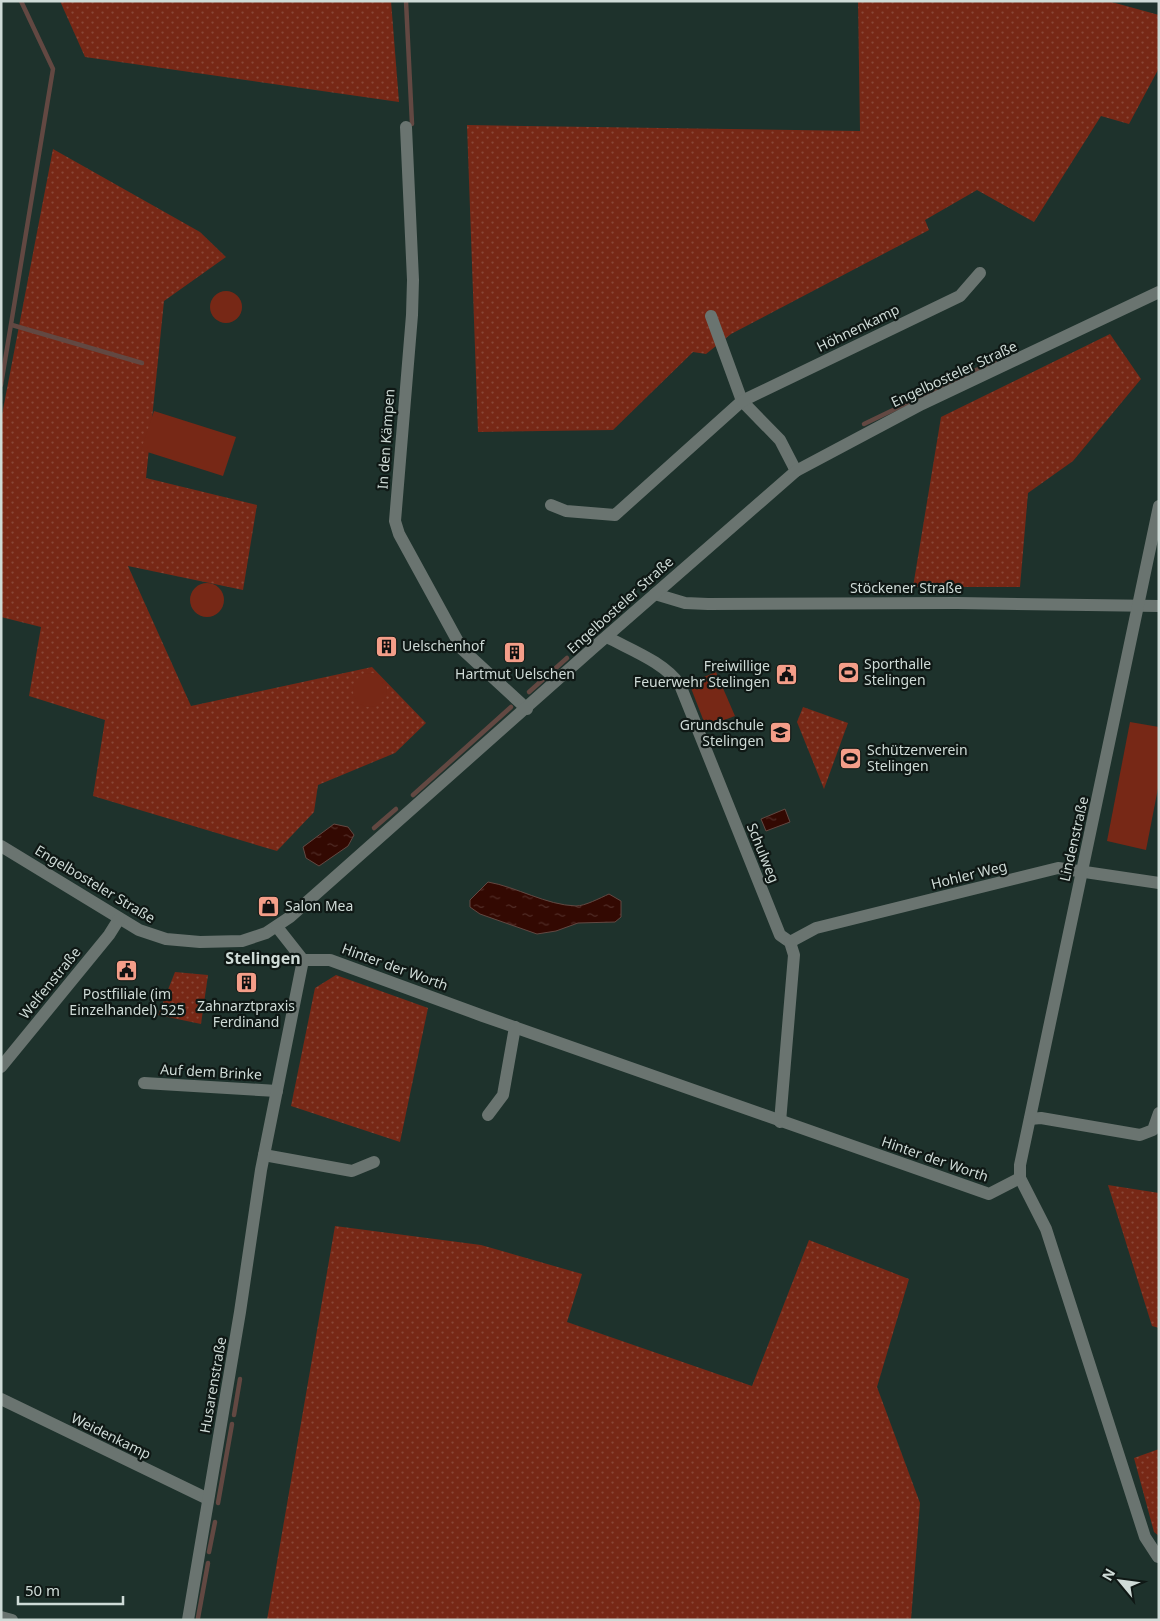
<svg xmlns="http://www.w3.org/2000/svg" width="1160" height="1621" font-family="'Noto Sans',sans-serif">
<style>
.grass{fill:url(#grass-dots)}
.garden{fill:#772816}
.water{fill:url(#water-ripples);stroke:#624842}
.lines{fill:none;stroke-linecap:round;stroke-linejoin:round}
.stream{stroke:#624842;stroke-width:4.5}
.minor{stroke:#6a7470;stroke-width:12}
.labels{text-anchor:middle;stroke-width:4.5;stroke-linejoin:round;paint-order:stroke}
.street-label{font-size:14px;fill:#cfdbd7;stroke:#0f1815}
.poi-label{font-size:14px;fill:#cfdbd7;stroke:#0f1815;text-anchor:start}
.quarter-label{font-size:16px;font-weight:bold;fill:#cfdbd7;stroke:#0f1815}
</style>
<defs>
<pattern id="grass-dots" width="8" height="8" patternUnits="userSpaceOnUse" patternTransform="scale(1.25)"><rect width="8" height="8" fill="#772816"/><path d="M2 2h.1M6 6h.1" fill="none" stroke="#894737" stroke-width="1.8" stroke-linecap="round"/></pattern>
<pattern id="water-ripples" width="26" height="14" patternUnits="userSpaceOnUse" patternTransform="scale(1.25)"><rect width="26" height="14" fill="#330902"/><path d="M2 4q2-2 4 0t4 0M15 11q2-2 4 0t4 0" fill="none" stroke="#502c26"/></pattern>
</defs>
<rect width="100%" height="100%" fill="#1e322c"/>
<g class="grass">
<path d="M60 1H391L399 102 85 57Z"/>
<path d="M858 1H1108L1159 15V68L1129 124 1101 116 1034 222 977 190 925 220 929 230 731 334 706 354 693 352 613 430 478 432 467 125 860 131Z"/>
<path d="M53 149 200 232 226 257 164 301 146 478 257 505 243 590 128 566 191 706 372 667 426 723 395 753 318 785 314 812 277 851 93 796 105 720 29 696 41 627 1 617V420Z"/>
<path d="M1110 334 1141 379 1073 461 1028 493 1020 587H913L941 417Z"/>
<path d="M803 707 848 723 824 789 797 722Z"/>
<path d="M175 972 208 975 201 1024 158 1015Z"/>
<path d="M336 975 428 1008 400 1142 291 1106 315 988Z"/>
<path d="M1108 1185 1159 1193V1328L1152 1326Z"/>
<path d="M335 1226 481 1245 582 1274 567 1322 752 1386 809 1240 909 1279 877 1387 920 1503 911 1620H267Z"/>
<path d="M1159 1449V1536L1154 1532 1134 1458Z"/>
</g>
<g class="garden">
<circle cx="226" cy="307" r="16"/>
<path d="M154 411 236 437 223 476 141 450Z"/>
<circle cx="207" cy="600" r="17"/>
<path d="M716 672 735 716 706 727 689 683Z"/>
<circle cx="370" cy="690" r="17"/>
<path d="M1130 722 1159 727V783L1146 850 1107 841Z"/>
</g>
<g class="water">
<path d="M785 809 790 822 766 831 761 819Z"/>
<path d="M334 824 348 827 354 835 348 846 319 866 306 858 303 847Z"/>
<path d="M488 882C517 887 546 905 576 906 585 906 600 898 609 894L621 901V917L615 922 578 923 556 931 537 934 480 914 470 907V900Z"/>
</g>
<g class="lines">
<g class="stream">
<path d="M406 1 412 124"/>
<path d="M12 325 142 363"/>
<path d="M1 385 53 69 21 1"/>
<path d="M864 424 995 361"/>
<path d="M529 692 567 658"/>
<path d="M413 795 511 707"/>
<path d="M374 828 396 809"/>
<path d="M234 1415 240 1379"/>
<path d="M218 1503 232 1424"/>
<path d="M209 1552 215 1522"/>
<path d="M198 1618 208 1563"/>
</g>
<g class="minor">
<path d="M406 127 413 280 412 315 395 521 399 534 462 649 527 709"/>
<path d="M711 316 742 401 780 440 796 471"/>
<path d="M551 505 566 511 615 515 742 401 960 296 980 273"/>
<path d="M655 594 685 603 708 604 957 603 1159 606"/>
<path d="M607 637C631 650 664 662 680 685L780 935 790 942 794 955 780 1122"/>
<path d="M1 846 139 930 166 939 200 942 242 941 266 933 290 917 592 649 796 471 922 404 1159 292"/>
<path d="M277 927 303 960H330L483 1016 989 1194 1020 1178"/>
<path d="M790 942 816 928 1058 868 1159 883"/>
<path d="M1 1067 109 935 119 919"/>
<path d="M144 1083 277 1091"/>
<path d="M488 1115 503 1095 515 1027"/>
<path d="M1030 1119 1041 1118 1140 1135 1153 1130 1159 1113"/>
<path d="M264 1155 352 1171 374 1162"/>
<path d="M1 1399 208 1499"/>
<path d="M1158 1557 1145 1537 1046 1229 1020 1178V1165L1159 506"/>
<path d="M1 1617 12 1620"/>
<path d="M188 1620 240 1312 261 1170 303 960"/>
</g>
</g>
<defs>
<symbol id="building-square" viewBox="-11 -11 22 22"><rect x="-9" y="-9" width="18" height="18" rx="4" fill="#f49e89" stroke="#0f1815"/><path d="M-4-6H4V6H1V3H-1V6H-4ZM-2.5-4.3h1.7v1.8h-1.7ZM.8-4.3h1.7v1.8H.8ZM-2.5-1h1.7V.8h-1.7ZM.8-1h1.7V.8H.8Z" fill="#111"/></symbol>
<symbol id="stadium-square" viewBox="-11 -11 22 22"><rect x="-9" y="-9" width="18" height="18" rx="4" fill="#f49e89" stroke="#0f1815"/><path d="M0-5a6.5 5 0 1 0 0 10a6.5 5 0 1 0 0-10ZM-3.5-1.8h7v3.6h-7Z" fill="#111"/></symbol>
<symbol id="civic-square" viewBox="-11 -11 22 22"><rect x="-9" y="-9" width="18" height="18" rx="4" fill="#f49e89" stroke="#0f1815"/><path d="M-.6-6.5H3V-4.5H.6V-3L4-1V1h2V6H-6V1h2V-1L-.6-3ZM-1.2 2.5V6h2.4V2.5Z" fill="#111"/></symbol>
<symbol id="school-square" viewBox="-11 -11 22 22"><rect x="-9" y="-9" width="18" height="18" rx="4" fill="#f49e89" stroke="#0f1815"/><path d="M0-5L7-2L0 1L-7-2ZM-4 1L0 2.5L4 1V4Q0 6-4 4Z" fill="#111"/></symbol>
<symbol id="shop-square" viewBox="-11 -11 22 22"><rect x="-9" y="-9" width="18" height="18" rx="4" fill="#f49e89" stroke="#0f1815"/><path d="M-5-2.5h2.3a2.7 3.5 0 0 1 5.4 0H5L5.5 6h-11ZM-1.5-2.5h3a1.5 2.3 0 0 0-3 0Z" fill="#111"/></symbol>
</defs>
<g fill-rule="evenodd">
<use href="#building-square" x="374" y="634" width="25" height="25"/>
<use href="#building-square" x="502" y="640" width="25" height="25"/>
<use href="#stadium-square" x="836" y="660" width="25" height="25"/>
<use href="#civic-square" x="774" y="662" width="25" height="25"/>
<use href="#school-square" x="768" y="720" width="25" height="25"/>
<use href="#stadium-square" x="838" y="746" width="25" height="25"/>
<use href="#shop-square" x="256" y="894" width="25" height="25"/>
<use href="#civic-square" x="114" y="958" width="25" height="25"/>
<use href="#building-square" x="234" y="970" width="25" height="25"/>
</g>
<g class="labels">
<g class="street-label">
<text transform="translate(858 328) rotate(-26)" y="5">Höhnenkamp</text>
<text transform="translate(954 374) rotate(-25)" y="5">Engelbosteler Straße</text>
<text transform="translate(386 439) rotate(-86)" y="5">In den Kämpen</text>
<text x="906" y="593">Stöckener Straße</text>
<text transform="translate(620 605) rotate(-42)" y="5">Engelbosteler Straße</text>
<text transform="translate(1074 839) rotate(-77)" y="5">Lindenstraße</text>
<text transform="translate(763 853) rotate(68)" y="5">Schulweg</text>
<text transform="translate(969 875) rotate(-14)" y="5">Hohler Weg</text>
<text transform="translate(95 884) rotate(31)" y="5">Engelbosteler Straße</text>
<text transform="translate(395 967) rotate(20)" y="5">Hinter der Worth</text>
<text transform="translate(50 983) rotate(-51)" y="5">Welfenstraße</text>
<text transform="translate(211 1072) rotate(3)" y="5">Auf dem Brinke</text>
<text transform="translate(935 1159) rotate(19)" y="5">Hinter der Worth</text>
<text transform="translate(213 1385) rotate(-80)" y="5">Husarenstraße</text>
<text transform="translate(111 1436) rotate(26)" y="5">Weidenkamp</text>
</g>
<g class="poi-label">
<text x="402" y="651">Uelschenhof</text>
<text x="864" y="669">Sporthalle<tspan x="864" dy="16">Stelingen</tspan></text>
<text x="770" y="671" text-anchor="end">Freiwillige<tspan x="770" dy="16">Feuerwehr Stelingen</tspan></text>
<text x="515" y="679" text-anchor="middle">Hartmut Uelschen</text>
<text x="764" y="730" text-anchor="end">Grundschule<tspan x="764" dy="16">Stelingen</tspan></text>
<text x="867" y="755">Schützenverein<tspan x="867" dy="16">Stelingen</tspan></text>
<text x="285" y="911">Salon Mea</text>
<text x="127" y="999" text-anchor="middle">Postfiliale (im<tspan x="127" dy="16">Einzelhandel) 525</tspan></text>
<text x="246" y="1011" text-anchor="middle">Zahnarztpraxis<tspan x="246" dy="16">Ferdinand</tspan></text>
</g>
<g class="quarter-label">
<text x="263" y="964">Stelingen</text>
</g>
</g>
<rect width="1160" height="1621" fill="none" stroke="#cfdbd7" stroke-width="5"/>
<g transform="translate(1120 1581) rotate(299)" stroke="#0f1815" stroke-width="4" paint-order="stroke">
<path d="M0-4L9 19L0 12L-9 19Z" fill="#cfdbd7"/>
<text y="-8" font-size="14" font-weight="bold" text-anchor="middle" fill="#cfdbd7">N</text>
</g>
<path d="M18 1596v8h105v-8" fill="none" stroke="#cfdbd7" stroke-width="2.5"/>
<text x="25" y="1596" font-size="15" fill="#cfdbd7" stroke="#0f1815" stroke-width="4" paint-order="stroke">50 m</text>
</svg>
